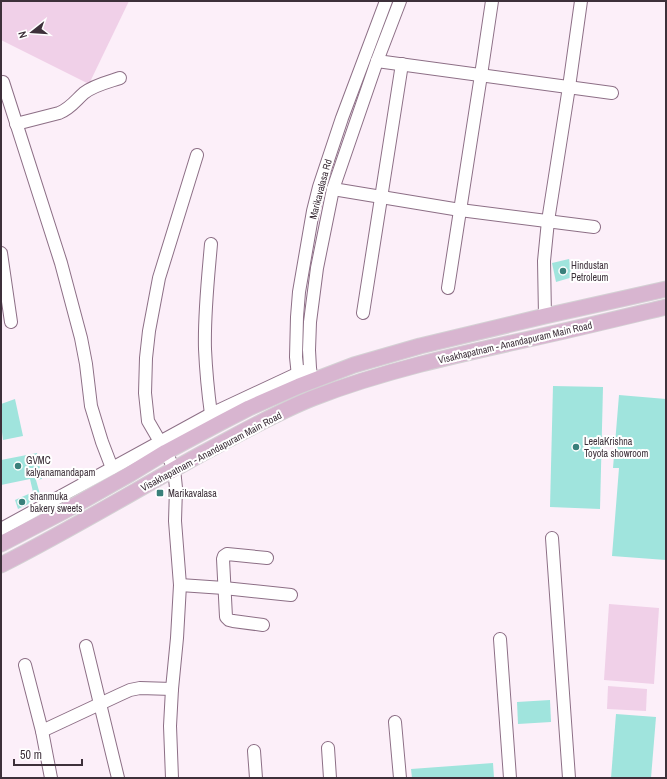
<svg xmlns="http://www.w3.org/2000/svg" width="667" height="779" font-family="'Archivo Narrow',sans-serif">
<style>
.green{fill:#f0d0e8}
.building{fill:#a0e4dd}
.lines{fill:none;stroke-linecap:round;stroke-linejoin:round}
.minor-casing{stroke:#8d6f86;stroke-width:14}
.major-casing{stroke:#d4d1d4;stroke-width:17}
.minor{stroke:#fff;stroke-width:12}
.major{stroke:#d8b5d0;stroke-width:15}
.poi-dot{fill:#39807a;stroke:#fff;stroke-width:1.5}
.labels{text-anchor:middle;stroke-width:4;stroke-linejoin:round;paint-order:stroke}
.street-label{font-size:10px;fill:#3d303a;stroke:#fff}
.poi-label{font-size:10px;fill:#3d303a;stroke:#fff;text-anchor:start}
</style>
<rect width="100%" height="100%" fill="#fceff9"/>
<g class="green">
<path d="M1 1H129L89 84 1 40Z"/>
<path d="M609 604 659 608 654 684 604 680Z"/>
<path d="M608 686 647 689 646 711 607 709Z"/>
</g>
<g class="building">
<path d="M569 259 573 277 556 282 552 263Z"/>
<path d="M553 386 603 387 600 509 550 507Z"/>
<path d="M619 395 666 399V560L612 556 619 468H613Z"/>
<path d="M15 399 23 436 3 440 1 424V404Z"/>
<path d="M37 453 42 479 36 480 41 498 18 509 15 500 33 492 30 479 1 485V460Z"/>
<path d="M550 700 551 722 518 724 517 702Z"/>
<path d="M616 714 656 717 651 778H611Z"/>
<path d="M493 763 494 778H412L411 769Z"/>
</g>
<g class="lines">
<defs>
<g id="minor">
<path d="M377 61 612 93"/>
<path d="M3 82 61 263 81 338 86 364 91 406 102 442 112 468"/>
<path d="M16 124 59 113C70 109 76 100 84 93 94 85 108 82 120 78"/>
<path d="M333 189 460 210 594 227"/>
<path d="M1 253 11 322"/>
<path d="M448 288 481 75 492 1"/>
<path d="M363 313 402 64"/>
<path d="M545 316 544 261 548 221 569 87 581 1"/>
<path d="M312 381 310 368 309 350 310 322 317 268 333 189 377 61 400 1"/>
<path d="M299 386 296 357 297 317 299 292 313 211 319 187 342 118 386 1"/>
<path d="M211 414C208 392 206 371 205 349 204 314 208 279 211 244"/>
<path d="M1 529 211 414 303 371"/>
<path d="M552 538 569 778"/>
<path d="M180 585 224 588 291 595"/>
<path d="M263 625 233 621 229 620 226 617 223 559 224 556 227 554 267 558"/>
<path d="M500 639 510 778"/>
<path d="M86 646 118 778"/>
<path d="M25 665 42 731 51 778"/>
<path d="M395 722 400 778"/>
<path d="M42 731 119 695 130 690 140 688 172 689"/>
<path d="M328 748 330 778"/>
<path d="M254 751 256 778"/>
<path d="M172 778 170 726 172 689 177 638 180 585 175 521 176 488 174 469 166 452 148 421 145 393 146 358 149 331 159 278 197 155"/>
</g>
<g id="major">
<path d="M1 544 70 508 130 474 166 452 220 423 249 408 299 386 354 365 420 346 545 316 666 289"/>
<path d="M1 565C70 530 136 490 203 453 239 434 275 413 313 398 383 371 456 355 529 339 575 329 620 318 666 307"/>
</g>
</defs>
<use href="#minor" class="minor-casing"/>
<use href="#major" class="major-casing"/>
<use href="#minor" class="minor"/>
<use href="#major" class="major"/>
</g>
<g class="poi-dot">
<circle cx="563" cy="271" r="4"/>
<circle cx="576" cy="447" r="4"/>
<circle cx="18" cy="466" r="4"/>
<rect x="156" y="489" width="8" height="8" rx="2"/>
<circle cx="22" cy="502" r="4"/>
</g>
<g class="labels">
<g class="street-label">
<text transform="translate(320 189) rotate(-75)" y="4">Marikavalasa Rd</text>
<text transform="translate(515 342) rotate(-13)" y="4">Visakhapatnam - Anandapuram Main Road</text>
<text transform="translate(211 451) rotate(-28)" y="4">Visakhapatnam - Anandapuram Main Road</text>
</g>
<g class="poi-label">
<text x="571" y="269">Hindustan<tspan x="571" dy="12">Petroleum</tspan></text>
<text x="584" y="445">LeelaKrishna<tspan x="584" dy="12">Toyota showroom</tspan></text>
<text x="26" y="464">GVMC<tspan x="26" dy="12">kalyanamandapam</tspan></text>
<text x="168" y="497">Marikavalasa</text>
<text x="30" y="500">shanmuka<tspan x="30" dy="12">bakery sweets</tspan></text>
</g>
</g>
<rect width="667" height="779" fill="none" stroke="#3d303a" stroke-width="4"/>
<g transform="translate(32 32) rotate(253)" stroke="#ffffff" stroke-width="3" paint-order="stroke">
<path d="M0-3L7 15L0 10L-7 15Z" fill="#3d303a"/>
<text y="-6" font-size="11" font-weight="bold" text-anchor="middle" fill="#3d303a">N</text>
</g>
<path d="M14 759v6h68v-6" fill="none" stroke="#3d303a" stroke-width="2"/>
<text x="20" y="759" font-size="12" fill="#3d303a" stroke="#ffffff" stroke-width="3" paint-order="stroke">50 m</text>
</svg>
